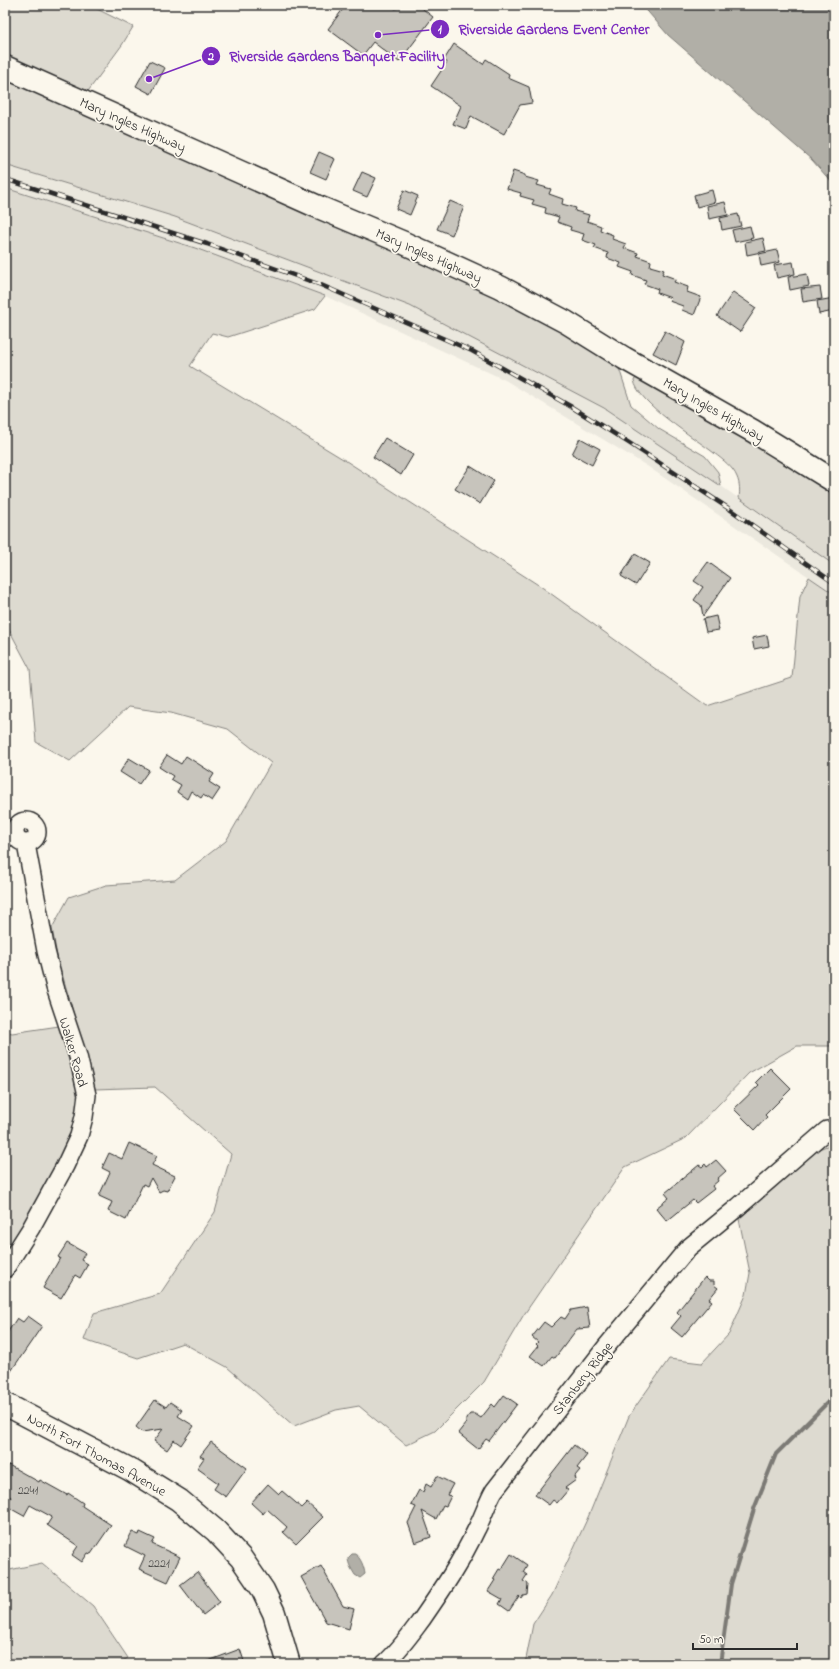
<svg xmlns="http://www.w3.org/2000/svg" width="839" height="1669" font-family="'Indie Flower',sans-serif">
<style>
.built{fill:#ebe8de}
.green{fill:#dddad0;stroke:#84827e}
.water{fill:#b1afa7;stroke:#7b7a75}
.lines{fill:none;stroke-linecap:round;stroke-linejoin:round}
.stream{stroke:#7b7a75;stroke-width:4}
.building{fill:#c7c4bc;stroke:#2b2b2b}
.street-casing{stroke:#2b2b2b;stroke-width:20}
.secondary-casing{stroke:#2b2b2b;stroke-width:25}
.street{stroke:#fbf7ec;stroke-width:17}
.secondary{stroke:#fbf7ec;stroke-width:22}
.rail-casing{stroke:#2b2b2b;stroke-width:4.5}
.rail{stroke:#fbf7ec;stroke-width:3;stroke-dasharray:9;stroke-linecap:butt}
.labels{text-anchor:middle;stroke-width:3.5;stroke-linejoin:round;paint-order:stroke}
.number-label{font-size:12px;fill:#52514f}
.street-label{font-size:14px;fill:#2b2b2b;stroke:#fbf7ec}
.leader{fill:none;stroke:#7b2cbf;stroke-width:1.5}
.callout-dot{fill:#7b2cbf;stroke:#fbf7ec;stroke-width:1.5}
.mark-label{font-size:12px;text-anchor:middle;font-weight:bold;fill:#fff}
.callout-label{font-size:15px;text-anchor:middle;font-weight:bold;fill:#7b2cbf;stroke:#fbf7ec;stroke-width:3.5;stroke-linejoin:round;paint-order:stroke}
</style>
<rect width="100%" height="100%" fill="#fbf7ec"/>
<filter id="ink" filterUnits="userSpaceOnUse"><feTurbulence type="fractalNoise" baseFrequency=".025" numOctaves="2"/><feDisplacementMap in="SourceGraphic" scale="8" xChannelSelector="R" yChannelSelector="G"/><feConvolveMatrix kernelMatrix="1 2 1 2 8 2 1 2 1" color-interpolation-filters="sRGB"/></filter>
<g filter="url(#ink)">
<path class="built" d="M5 165 175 217 410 306 604 408 721 486 834 565V594L647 466 505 380 325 296 195 248 5 188Z"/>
<g class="green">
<path d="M5 5H89L133 27 122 45 86 94 5 57Z"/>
<path d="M5 74 490 292 617 362 631 405 659 429 705 456 718 472 721 486 604 408 410 306 175 217 5 165Z"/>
<path d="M5 188 195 248 325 296 315 309 228 337 212 333 190 366 343 459 543 588 707 706 792 678 800 596 809 577 834 594V1046H797L749 1073 686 1138 625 1167 523 1316 484 1382 435 1431 406 1445 359 1406 336 1410 294 1426 227 1367 183 1343 138 1358 84 1340 94 1313 160 1294 215 1212 231 1154 155 1087 95 1089 57 956 52 928 69 897 106 885 175 880 226 841 271 763 228 729 171 713 128 707 70 761 36 742 30 669 5 622Z"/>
<path d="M638 377 767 451 834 495V565L739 498C740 491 740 484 737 477 733 467 723 460 714 453 695 438 637 403 634 380Z"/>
<path d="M59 1026 78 1092 76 1122 46 1187 5 1256V1031L12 1033Z"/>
<path d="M834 1143V1664H525L533 1624 552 1595 589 1515 629 1416 669 1359 702 1363 729 1334 746 1295 750 1273 739 1219 814 1151Z"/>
<path d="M42 1563 93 1606 128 1658 117 1664H5V1571Z"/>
</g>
<g class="water">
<path d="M642 5H834V185L812 160 668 35Z"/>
<path d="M352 1554H355C361 1558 364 1567 365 1574L360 1578 355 1575C352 1570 348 1564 348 1558Z"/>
</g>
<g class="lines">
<path class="stream" d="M720 1664 731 1584 754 1509 776 1454 834 1396"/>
</g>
<g class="building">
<path d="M346 5H390L396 9 399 5H418L433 17 399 62 373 42 363 55 328 29Z"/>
<path d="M454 44 483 64 486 59 509 74 508 78 529 87 532 103 520 105 504 134 471 116 466 129 453 124 461 106 431 86 447 62 444 60Z"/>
<path d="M150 61 165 68 151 94 136 86Z"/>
<path d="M319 152 335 159 326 179 310 172Z"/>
<path d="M513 171 525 175V177L539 181 537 185 551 189 549 194 563 199 562 204 576 208 575 211 589 215 587 221 601 226 600 230 613 235 612 239 626 244 624 248 638 253 637 256 651 261 650 266 664 270 662 274 676 279 674 282 688 287 687 292 701 297 694 315 682 310 683 306 669 301 671 298 657 293 658 289 644 284 646 280 632 275 633 272 619 267 621 263 607 258 608 253 594 248 596 245 582 240 584 234 570 230 571 227 557 222 559 217 545 213 546 208 532 204 534 200 520 196 521 193 507 189Z"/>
<path d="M362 172 376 178 367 197 353 191Z"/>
<path d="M404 190 418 196 410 215 396 209Z"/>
<path d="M712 190 715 202 697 207 694 195Z"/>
<path d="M450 201 464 207 452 235 437 229Z"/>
<path d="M725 202 728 215 709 219 707 206Z"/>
<path d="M738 214 741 226 722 230 720 218Z"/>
<path d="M750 226 753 238 735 242 732 230Z"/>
<path d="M763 238 766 251 747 255 745 242Z"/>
<path d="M777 250 780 262 761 266 759 254Z"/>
<path d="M793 262 795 274 777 278 774 265Z"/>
<path d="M807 274 809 286 790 290 788 277Z"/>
<path d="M820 287 822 299 803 302 801 289Z"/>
<path d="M733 292 756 308 740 332 717 316Z"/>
<path d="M834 298V311L819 314 817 301Z"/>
<path d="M665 331 685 342 676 365 653 353Z"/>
<path d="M385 438 413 455 401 475 373 457Z"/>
<path d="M580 438 600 449 592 465 572 454Z"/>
<path d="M470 466 494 481 480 504 455 489Z"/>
<path d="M635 554 650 563 636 585 621 576Z"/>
<path d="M708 562 730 578 703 616 701 605 694 600 703 587 694 581Z"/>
<path d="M716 616 719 630 706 632 703 619Z"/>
<path d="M767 635 769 646 754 649 752 638Z"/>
<path d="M167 755 181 764 186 756 214 774 209 782 220 789 212 801 203 795 201 798 191 791 187 799 177 792 181 785 171 779 173 776 159 767Z"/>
<path d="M129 758 149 770 139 784 120 772Z"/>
<path d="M770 1068 791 1089 765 1115 767 1117 755 1130 734 1109 759 1085 756 1082Z"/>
<path d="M129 1143 157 1156 152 1165 175 1176 167 1191 163 1190 159 1192 151 1178 147 1186 143 1184 126 1220 108 1211 112 1202 99 1196 110 1172 102 1168 109 1153 122 1159Z"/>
<path d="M716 1160 726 1171 717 1179 718 1181 712 1186 714 1189 696 1203 693 1200 667 1221 656 1208 669 1198 665 1193 699 1165 702 1167 705 1164 707 1167Z"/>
<path d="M67 1243 85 1253 81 1260 88 1264 80 1278 75 1275 61 1298 43 1288 60 1258 58 1257Z"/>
<path d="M705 1277 709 1281H714V1285L718 1288 709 1299 712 1301 682 1337 671 1328 681 1316 677 1312Z"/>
<path d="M587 1307 590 1328 577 1329 555 1358 552 1356 544 1366 530 1356 538 1346 536 1344 538 1342 532 1337 544 1322 551 1327 561 1317 565 1319 571 1310Z"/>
<path d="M28 1316 42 1326 5 1380V1336L17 1318 23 1322Z"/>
<path d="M504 1395 517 1404 489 1441 486 1439 478 1449 458 1433 466 1423V1419L470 1414H475L481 1418 492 1404 495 1407Z"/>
<path d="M155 1400 166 1407 170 1402 182 1410 178 1416 194 1426 181 1445 174 1440 167 1450 154 1441 163 1429 142 1432 136 1427Z"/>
<path d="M211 1442 247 1468 226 1497 214 1489 218 1483 197 1468 204 1458 200 1456Z"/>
<path d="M574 1445 587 1455 577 1468 580 1470 575 1476 576 1480 565 1488 568 1490 557 1503 553 1500 549 1505 535 1495Z"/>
<path d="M5 1463 39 1482 40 1480 67 1495 68 1493 83 1503 82 1506 111 1525 91 1554 88 1553 82 1562 72 1555 78 1546 47 1525 52 1517 30 1505 24 1516 6 1506 11 1497 5 1494Z"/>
<path d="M437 1476 453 1484 447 1495 451 1496 446 1506 443 1505 436 1519 422 1511 431 1537 415 1543 408 1523 416 1507 411 1505 419 1490 423 1492 426 1484 431 1487Z"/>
<path d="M268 1484 279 1494 282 1491 302 1508 307 1503 323 1517 296 1544 283 1532 287 1527 267 1509 263 1514 251 1503Z"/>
<path d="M132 1532 139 1535 140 1532 155 1539 152 1544 180 1557 168 1582 139 1569 145 1556 125 1546Z"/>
<path d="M511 1554 527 1565 523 1572 527 1575 523 1581 528 1584 527 1594 523 1595 521 1598 519 1596 509 1611 499 1604 502 1599 488 1591 495 1580 493 1579 499 1569 501 1570Z"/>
<path d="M321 1566 343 1606 354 1609 349 1629 326 1622 301 1577Z"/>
<path d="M197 1572 220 1602 203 1615 180 1585Z"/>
<path d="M240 1649 244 1661 237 1664H203V1663Z"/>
</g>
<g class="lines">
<defs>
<g id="street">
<circle cx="26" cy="832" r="11"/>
<path d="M5 1269 31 1228 65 1166 79 1136 84 1117 87 1095 78 1056 55 987 46 951 26 844"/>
<path d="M384 1664C399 1651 410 1635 422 1619 442 1590 461 1562 476 1530 483 1517 487 1503 494 1491L606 1347 688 1248 738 1207 827 1130"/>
</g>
<g id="secondary">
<path d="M5 67 316 206 404 243 500 287 566 322 624 358 753 431 834 481"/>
<path d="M5 1404 129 1469 179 1500 216 1531 241 1558 263 1590 274 1613 289 1664"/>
</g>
</defs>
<use href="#street" class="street-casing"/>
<use href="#secondary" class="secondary-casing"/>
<use href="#street" class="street"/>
<use href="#secondary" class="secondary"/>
<defs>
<path id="rail" d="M5 179 207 244 321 285 472 351 570 406 629 443 728 508 834 583"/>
</defs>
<use href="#rail" class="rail-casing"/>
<use href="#rail" class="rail"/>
</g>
</g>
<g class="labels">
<g class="number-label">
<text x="28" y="1494">2241</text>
<text x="159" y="1567">2221</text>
</g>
<g class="street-label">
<text transform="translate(133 124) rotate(24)" y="5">Mary Ingles Highway</text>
<text transform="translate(429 255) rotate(24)" y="5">Mary Ingles Highway</text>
<text transform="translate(714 409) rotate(30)" y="5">Mary Ingles Highway</text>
<text transform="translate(74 1052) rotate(74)" y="5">Walker Road</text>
<text transform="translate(582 1378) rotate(-52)" y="5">Stanbery Ridge</text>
<text transform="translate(97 1454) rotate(29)" y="5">North Fort Thomas Avenue</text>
</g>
</g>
<path class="leader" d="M378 35L440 29M149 79L211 56"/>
<g class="callout-dot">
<circle cx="378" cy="35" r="4"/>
<circle cx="149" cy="79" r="4"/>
<circle cx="440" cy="29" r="10"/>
<circle cx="211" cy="56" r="10"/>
</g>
<g class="mark-label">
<text x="440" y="33">1</text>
<text x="211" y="60">2</text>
</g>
<g class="callout-label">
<text x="554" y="34">Riverside Gardens Event Center</text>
<text x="337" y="61">Riverside Gardens Banquet Facility</text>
</g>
<rect width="839" height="1669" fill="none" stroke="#fbf7ec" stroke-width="20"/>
<rect x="10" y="10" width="819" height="1649" fill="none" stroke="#2b2b2b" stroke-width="1.5" filter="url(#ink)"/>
<path d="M693 1643v6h104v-6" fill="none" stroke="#2b2b2b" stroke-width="2"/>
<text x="699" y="1643" font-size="12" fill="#2b2b2b" stroke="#fbf7ec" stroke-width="3" paint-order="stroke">50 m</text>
</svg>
